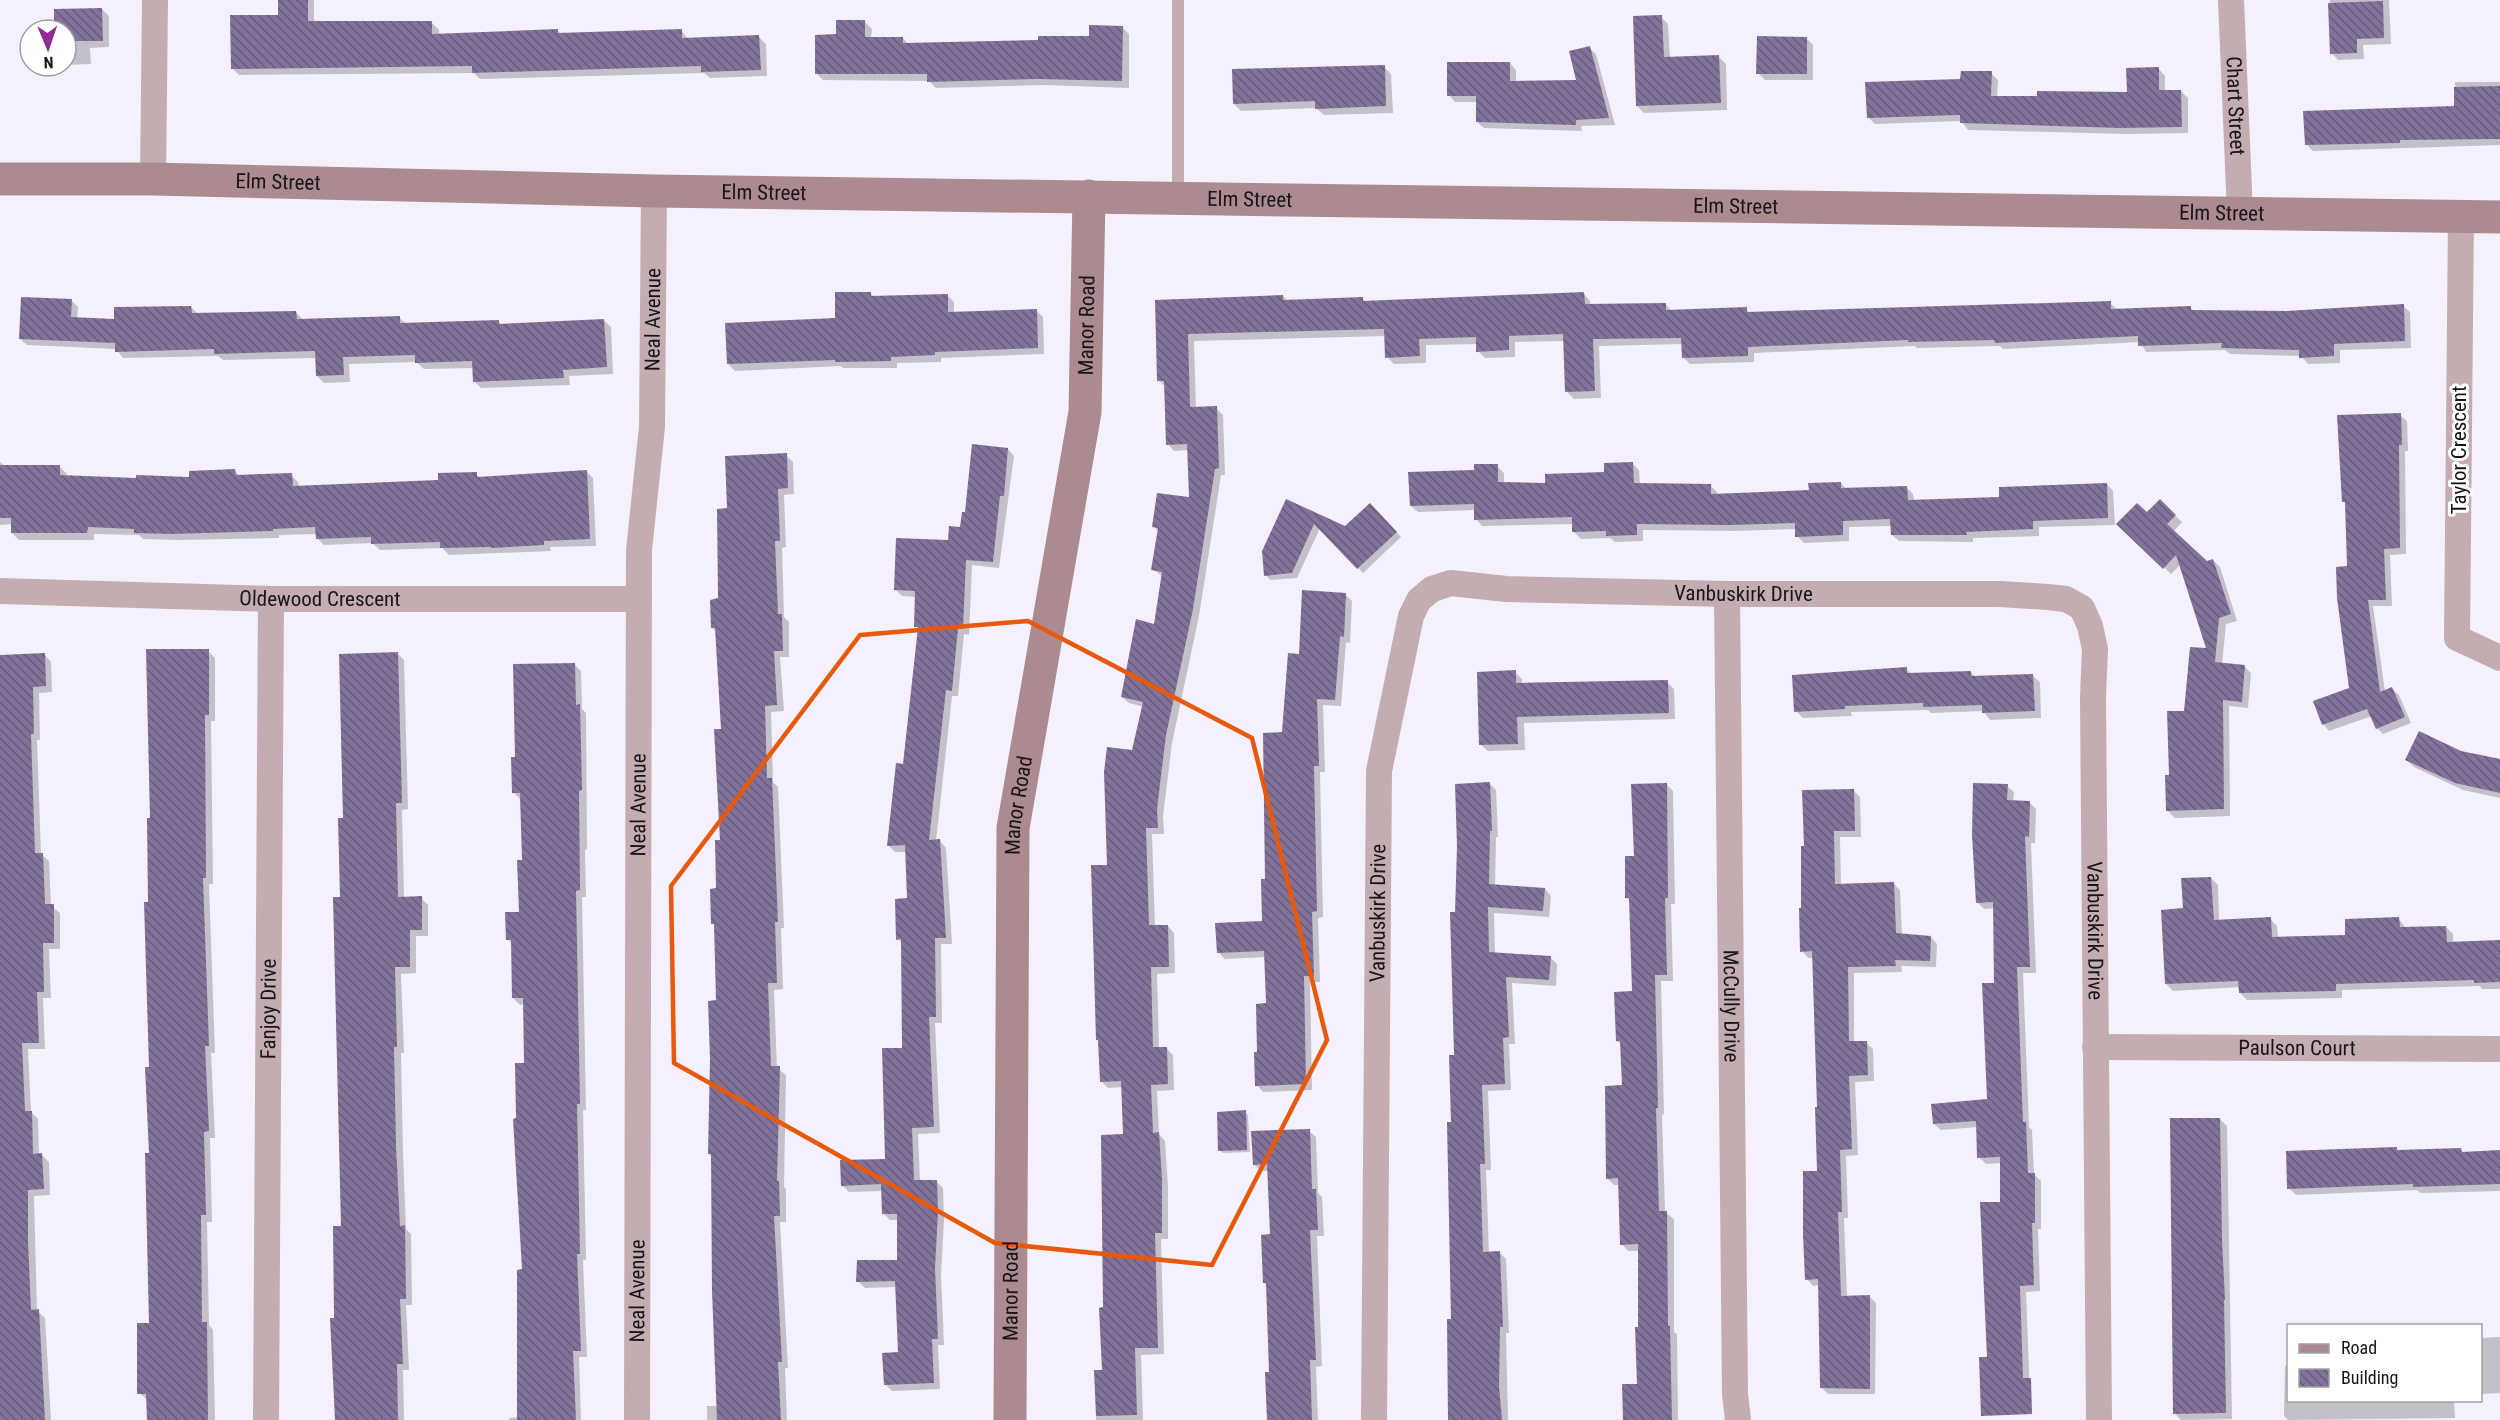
<svg xmlns="http://www.w3.org/2000/svg" width="2500" height="1420" font-family="'Roboto Condensed',sans-serif">
<style>
.shadow{fill:#0003}
.building{fill:url(#building-back-hatch)}
.lines{fill:none;stroke-linecap:round;stroke-linejoin:round}
.lane{stroke:#c4adb0;stroke-width:12}
.street{stroke:#c4adb0;stroke-width:26}
.secondary{stroke:#ac8b90;stroke-width:33}
.marked{fill:none;stroke:#e8590c;stroke-width:4.5;stroke-linejoin:round}
.labels{text-anchor:middle;stroke-width:6;stroke-linejoin:round;paint-order:stroke}
.street-label{font-size:21px;fill:#17141b;stroke:#fff}
</style>
<defs>
<pattern id="building-back-hatch" width="6" height="6" patternUnits="userSpaceOnUse" patternTransform="scale(1.5)"><rect width="6" height="6" fill="#837299"/><path d="M-1 5l2 2M0 0l6 6M5-1l2 2" fill="none" stroke="#6a5c7c"/></pattern>
</defs>
<rect width="100%" height="100%" fill="#f5f0fd"/>
<g class="shadow">
<path d="M279 0H314V23H432L439 30V35L558 31 561 34 681 30 688 39 759 37 766 44 767 76 710 78 704 73 480 79 474 73 239 75 232 68 279 16Z"/>
<path d="M2330 0H2389L2391 44 2363 45 2364 59 2338 60 2332 53Z"/>
<path d="M102 9 109 16V47L90 48 91 64 66 65V30H56Z"/>
<path d="M1661 17 1668 24 1670 59 1719 57 1726 64 1727 110 1644 113 1637 106Z"/>
<path d="M865 22 872 29 871 38H903L909 45 1040 42 1090 38 1122 27 1129 34V88L1045 85 936 88 929 81 823 80 816 73 837 36Z"/>
<path d="M1806 38 1813 45V80H1765L1758 73Z"/>
<path d="M1589 48 1596 54 1615 125 1581 126 1582 131 1484 128 1477 122V102H1455L1449 95 1510 63 1516 70V82L1578 81Z"/>
<path d="M1384 67 1391 74 1393 113 1324 115 1316 108 1241 111 1234 104Z"/>
<path d="M2159 69 2165 76V91H2181L2188 98V133L2128 134 1968 130 1961 121 1875 124 1868 117 1962 80 1991 73 1998 80 1997 97 2128 93Z"/>
<path d="M2455 82H2500V145L2313 151 2306 144 2456 107Z"/>
<path d="M870 293 875 298 947 295 954 302V313L1036 310 1043 317 1044 354 941 358V362L897 363V368H843L841 366 735 371 728 364 837 319Z"/>
<path d="M1584 294 1590 301V306L1665 304 1672 311 1746 309 1751 314 2110 303 2118 310 2190 307 2194 312H2286L2403 306 2410 312 2411 348 2340 350V363L2308 364 2301 356 2230 354 2225 350 2146 352 2140 342 2003 349 2000 346 1917 348 1915 346 1754 353V362L1690 364 1684 358 1683 344 1599 346 1601 398 1574 399 1567 392 1565 341 1515 342V357L1485 358 1478 351V344L1426 345V363L1394 364 1387 357 1386 336 1194 341 1196 409 1216 408 1223 415 1225 475H1221L1199 616 1172 743 1163 816 1164 834H1152L1155 927 1168 926 1174 933 1175 973 1157 974 1159 1048H1166L1173 1055 1174 1090 1157 1091 1159 1134 1165 1141 1168 1187V1239H1161L1164 1354 1141 1355 1143 1420H1096V1371H1103L1105 1309 1125 1135 1123 1087 1108 1088 1101 1081 1100 1042 1097 1039 1109 866 1144 707 1129 703 1122 697 1155 625 1163 577 1153 569 1159 532 1154 527 1191 499 1189 450 1174 451 1168 444 1166 387 1159 381 1156 301 1283 296 1288 301 1362 299 1366 302Z"/>
<path d="M71 300 78 307 77 319 116 321 191 307 198 314 296 312 303 320 399 317 406 324 498 321 503 326 604 320 611 327 613 374 569 376 570 385 481 388 474 381V368L424 369 416 362 349 364 350 382 324 383 317 376V358L223 360 218 356 123 358 116 349 27 345 20 339Z"/>
<path d="M2400 415 2407 421 2408 451H2405L2406 554 2390 555 2392 606H2373L2385 692 2392 689 2399 695 2411 723 2383 734 2377 728 2372 716 2329 731 2323 724 2351 689 2346 504 2343 501Z"/>
<path d="M1008 449 1014 456 999 568 972 565 969 635 964 634 958 696H952L936 841H940L946 848 952 944H941L942 1023H935L940 1133 918 1134 920 1182 936 1181 943 1188 944 1220 941 1275 944 1345H938L940 1389 892 1391 885 1384 899 1354 897 1287 865 1288 858 1281 898 1261V1220H890L884 1214 883 1191 849 1192 842 1185 886 1160 904 1049 903 944 898 939 908 900 907 852H895L889 846 905 765 919 630 915 626 916 597 902 596 896 590 961 529 967 514Z"/>
<path d="M786 455 793 462 794 494 784 495 786 547 782 548 784 617 789 622V657H780L784 711 771 712 773 782 778 787 784 928H781L783 989 774 990 777 1068 786 1075 784 1187 786 1189V1222H780L788 1368H785L787 1420H707V1406H718L713 1158 709 1154 718 1002 715 926 713 924 722 842 723 730 717 632 712 628 720 600 728 510Z"/>
<path d="M0 462 6 467H60L67 474V477L191 479 235 471 241 477 291 475 298 482 299 487 439 481 476 474 480 478 587 472 593 478 596 546 550 547 551 551 449 555 442 548 380 550 372 543 324 545 317 538V534L279 535V538L178 540 143 539 139 535 94 534V540H19L12 533V524L0 525Z"/>
<path d="M1632 463 1639 470 1640 485H1710L1717 492V495L1810 492 1841 483 1847 490 1907 488 1913 494 1914 501 2000 498 2107 484 2113 491 2115 525 2039 527V536L1973 538V542L1899 541 1892 535V526L1849 527V541L1804 543 1797 536V529L1736 531 1643 530V541L1615 542 1610 538 1581 539 1574 532V524L1482 526 1476 519V510L1418 512 1411 506 1476 472 1497 466 1504 473V483L1547 484 1606 474Z"/>
<path d="M1286 501 1346 528 1370 505 1401 537 1363 573 1320 528 1297 578 1270 580 1266 575Z"/>
<path d="M2160 501 2182 522 2173 532 2206 562 2213 560 2220 567 2237 621 2226 624 2222 664 2244 666 2251 673 2248 708 2229 706 2230 816 2175 818 2168 811 2170 776 2186 712 2209 650 2181 564 2171 574 2119 524 2147 514Z"/>
<path d="M1345 594 1352 601 1350 643 1346 642 1341 706 1323 705 1325 772H1320L1323 917 1318 918 1320 982H1310L1312 1090 1263 1092 1257 1085 1259 1053 1268 1005 1266 957 1225 959 1218 952 1264 923 1283 734 1301 656Z"/>
<path d="M208 651 215 658V721H211L213 884H209L215 1053H211L215 1138H210L212 1222H207L209 1325 213 1330 215 1420H148V1400L139 1393 150 1324 151 820Z"/>
<path d="M397 653 404 660 408 809 402 810 404 898H421L428 905V936H416V973L401 974 404 1053H401L403 1153 406 1229 411 1234 412 1305H406L409 1370H403L404 1420H335V1320L342 1228 341 899 344 819Z"/>
<path d="M45 655 51 662 52 692 39 693 40 740H37L41 854 49 861 51 906 60 913V949H49L51 998H43L45 1049H28L31 1112 38 1119 39 1155H42L49 1162 50 1195 34 1196 37 1311 45 1318 51 1420H0V656Z"/>
<path d="M574 664 581 671 582 709 586 713 587 849 585 850 586 897H582L586 1110H583L586 1260H583L587 1357H579L581 1420H509V1418L518 1417 524 1271 518 1120 525 1065 524 1004 520 1005 513 998V944L508 939 520 913 524 861 520 799 513 792 517 759Z"/>
<path d="M1906 669 1912 674 1971 672 1976 678 2033 676 2040 682 2041 718 1990 720 1983 711 1931 713 1928 710 1851 712 1852 716 1803 718 1796 711Z"/>
<path d="M1515 672 1522 679V684L1667 682 1674 689 1675 719 1524 723 1525 750 1488 751 1481 745Z"/>
<path d="M2461 752 2500 760V798L2463 790 2414 767 2407 760Z"/>
<path d="M1490 784 1496 790 1498 837H1496L1495 886 1545 889 1551 896 1549 917 1494 913 1495 954 1550 957 1557 964 1556 986 1512 983 1515 1044H1509L1511 1090 1488 1091 1491 1170H1486L1489 1253H1500L1506 1259 1509 1333H1506L1508 1420H1450L1457 913Z"/>
<path d="M1666 784 1673 791 1675 904H1671L1673 981H1661L1664 1114 1662 1115 1665 1212 1674 1219V1332L1677 1334 1678 1420H1625L1638 1385 1640 1251H1628L1622 1244 1620 1185H1614L1607 1178 1623 1087 1622 1045 1617 1041 1634 993 1631 902 1627 898 1635 858Z"/>
<path d="M2007 786 2014 792 2013 802H2029L2036 809 2035 843H2031L2036 973H2023L2029 1127 2032 1130 2034 1174 2041 1181V1229H2038L2040 1291 2026 1292 2030 1395 1989 1359 2002 1203V1163L1986 1164 1979 1157 1978 1127 1941 1130 1934 1124 1988 1100 1996 984 1995 908 1984 909 1977 902Z"/>
<path d="M1853 790 1860 797 1861 837H1840L1841 885 1894 884 1900 890 1902 935 1931 937 1937 944 1936 967 1901 966 1902 972 1854 973V1043L1866 1042 1873 1049 1874 1081 1855 1082 1858 1155 1846 1156 1848 1218H1844L1847 1297 1869 1296 1876 1303 1875 1394H1828L1822 1388 1820 1285 1813 1286 1807 1279 1818 1172 1819 1108 1814 958H1808L1802 951 1805 848Z"/>
<path d="M2211 878 2218 885 2219 921 2270 919 2277 926 2278 939 2347 936 2399 919 2406 929 2446 927 2453 934V943L2500 941V989H2482L2480 986 2342 990V998L2247 1000 2240 993V987L2173 991 2166 984 2184 910Z"/>
<path d="M1245 1112 1248 1115 1250 1152 1223 1153 1220 1150Z"/>
<path d="M2220 1119 2227 1126 2232 1419 2181 1420 2175 1414Z"/>
<path d="M1309 1131 1316 1137 1318 1193 1322 1197 1324 1236H1317L1322 1366 1316 1367 1318 1420H1268L1270 1373 1267 1285 1264 1282 1272 1236 1269 1171H1261L1254 1164Z"/>
<path d="M2396 1148 2400 1152 2461 1150 2464 1153H2500V1191L2421 1193 2417 1190 2296 1195 2289 1188Z"/>
<path d="M2500 1337V1393L2480 1394V1338Z"/>
<path d="M2285 1366H2288V1400H2454L2455 1418 2288 1420 2284 1416Z"/>
</g>
<g class="building">
<path d="M278 0H308V21H432V34L558 29V33L682 29V38L759 35 761 70 701 72V66L472 73V66L231 69 230 15H278Z"/>
<path d="M2383 1 2384 38 2357 39V53L2330 54 2328 3Z"/>
<path d="M102 8 103 41H66V30H54V9Z"/>
<path d="M1662 15 1664 57 1719 55 1721 103 1636 106 1633 16Z"/>
<path d="M836 20H865V37H903V43L1038 40V36H1089V25L1123 26 1122 81 1038 79 927 82V74H815V35L836 34Z"/>
<path d="M1757 36 1807 37V74H1756Z"/>
<path d="M1590 46 1609 118 1576 120V125L1476 122V96H1447V62H1510V81L1576 80 1569 51Z"/>
<path d="M1385 65 1386 106 1315 109V101L1233 104 1232 69Z"/>
<path d="M2159 67V90H2181L2182 127 2120 128 1960 123V115L1867 118 1865 82 1960 79 1961 71H1992L1991 96H2037V91L2127 92 2126 68Z"/>
<path d="M2500 86V139L2400 140V143L2305 145 2303 111 2454 106V87Z"/>
<path d="M835 292H871V296L948 294V312L1037 309 1038 348 935 352V355L891 357V361L835 362V360L727 364 725 323 835 318Z"/>
<path d="M1584 292 1585 304 1666 303V310L1747 307V312L2111 301V309L2191 306V310L2286 311 2404 304 2405 341 2334 344V356L2299 358V350L2221 348 2222 343 2138 346V336L1995 343 1994 340 1908 342V340L1748 347V356L1682 358 1681 338 1593 339 1595 391 1565 392 1563 334 1509 336V350L1476 352V337L1419 339 1420 356 1385 358 1384 329 1188 334 1190 407 1217 406 1219 468 1215 469 1193 609 1166 735 1157 809 1158 828H1146L1149 925H1168L1169 967H1151L1153 1047H1167L1168 1084 1151 1085 1153 1133 1159 1132 1162 1180V1233H1155L1158 1348H1135L1137 1415 1096 1416 1094 1370H1102L1099 1308 1103 1307 1101 1135 1123 1134 1121 1081 1100 1082 1098 1040H1096L1091 865H1107L1104 772 1107 747 1132 750 1143 702 1121 697 1136 619 1154 624 1162 572 1151 570 1158 528 1152 527 1157 493 1189 497 1187 444 1166 445 1164 381H1157L1155 300 1283 295V300L1363 297V301Z"/>
<path d="M21 297 72 299 71 317 114 319V307L191 306 192 313 296 311 297 319 400 316V323L499 320V324L604 319 607 367 563 370 564 378 473 382 472 361 415 363V355L343 357 344 375 316 376 315 351 214 354V349L115 352V343L19 339Z"/>
<path d="M2401 413 2402 445H2399L2400 548 2384 549 2386 600H2368L2380 692 2392 687 2405 717 2376 729 2367 709 2322 725 2313 701 2349 688 2337 598 2336 567 2347 566 2345 502H2342L2337 415Z"/>
<path d="M972 444 1008 448 1004 496H1000L993 562 966 560 963 629 958 628 952 691 946 690 929 840 940 839 946 938H935L936 1017H929L934 1127 912 1128 914 1180H937L938 1212 935 1268 938 1339H932L934 1383 884 1385 882 1353 898 1352 895 1281 856 1282 857 1260H897V1214H882L881 1184 841 1186 840 1160 885 1159 882 1048H902L901 939 896 940 895 899 907 898 905 845 887 846 896 763 903 764 918 627H914L915 591 894 590 896 538 948 540 949 526 960 527 962 512H965Z"/>
<path d="M787 453 788 488 778 489 780 541H775L778 614H782L783 651H774L777 705 765 706 767 778H772L778 922H775L777 983H768L771 1066H780L777 1181H779L780 1216H774L782 1362H778L781 1420H717L712 1291 711 1154H708L710 1059 708 1001 716 1000 714 924H711L710 889 716 888 715 840H720L714 729H721L715 628H711L710 600 718 598 717 509 727 508 725 456Z"/>
<path d="M1633 462 1634 483 1711 484V494L1809 490 1808 483 1841 482V488L1907 486 1908 500 1999 497V487L2107 483 2108 518 2033 521V529L1966 532 1967 535H1891L1890 519 1843 521V535L1795 537V523L1728 525 1637 524V535L1606 536V531L1572 532V517L1474 520V504L1410 506 1408 472 1474 470V464H1498V482L1545 483V474L1604 472V463Z"/>
<path d="M0 465H60V475L136 478V475L189 477V471L235 469 236 475 292 473 293 486 438 480V473L477 472V477L587 470 590 539 544 541V545L491 548V547L440 548V542L371 544V537L316 539 315 527 273 529V531L170 534 134 533V529L88 527 87 533H11V518H0Z"/>
<path d="M1286 499 1345 526 1370 503 1397 532 1357 569 1314 524 1292 573 1264 576 1262 551Z"/>
<path d="M2160 499 2176 515 2167 524 2207 561 2213 559 2231 614 2219 618 2215 662 2245 665 2242 702 2223 700 2224 809 2166 811 2165 775H2169L2167 711H2184L2190 647 2206 648 2176 555 2163 569 2116 524 2137 503 2147 512Z"/>
<path d="M1302 590 1346 593 1344 637 1340 636 1335 700 1317 699 1319 766H1314L1317 911 1312 912 1314 976H1304L1306 1084 1255 1086 1254 1052H1257L1256 1004 1266 1003 1264 951 1217 953 1215 923 1262 921 1261 879H1265L1263 733 1282 732 1288 653 1299 654Z"/>
<path d="M146 649H209V715H205L206 878H203L209 1046H205L209 1131 204 1132 206 1215H201L202 1322H207L208 1420H147L146 1394H137V1323H149L145 1153H149L145 1067H149L144 902H148L147 818H150Z"/>
<path d="M398 652 402 803H396L398 897 422 896V930H410V967H395L397 1047H394L396 1146 400 1226 405 1225 406 1299H400L403 1364H397L398 1420H335L330 1318H334L333 1226H341L333 897H340L338 818H343L339 654Z"/>
<path d="M45 653 46 686 33 687 34 734H31L35 853H43L45 904H54V943H43L44 992H37L39 1043H22L25 1111H32L33 1154 42 1153 44 1189 28 1190V1241L31 1310 39 1309 45 1420H0V655Z"/>
<path d="M575 663 576 705 580 704 582 790 579 791 580 890 576 891 580 1104H577L580 1254H577L581 1351H573L576 1420H517V1270L522 1269 513 1119 516 1118 515 1063H524L523 998H512L511 940H506L505 912H519L517 860H522L520 793H512L511 757H515L513 664Z"/>
<path d="M1907 667V673L1971 671V676L2033 674 2035 711 1982 713V705L1923 707V703L1845 706V709L1794 712 1792 675Z"/>
<path d="M1516 670V683L1668 680 1669 713 1517 717 1518 744 1479 745 1477 672Z"/>
<path d="M2419 731 2461 751 2500 759V793L2455 783 2405 760Z"/>
<path d="M1490 782 1492 831H1490L1489 884 1545 888 1543 911 1488 907 1489 952 1551 956 1549 980 1506 977 1509 1037 1503 1038 1505 1084 1482 1085 1485 1164H1480L1483 1252 1500 1251 1503 1327H1500L1499 1386 1502 1420H1448L1447 1319H1451L1447 1122H1451L1449 1055H1454L1450 912H1455L1457 846 1455 784Z"/>
<path d="M1667 783 1668 898H1665L1667 975H1655L1658 1108H1656L1659 1211H1667L1668 1326H1670L1672 1420H1623L1622 1384H1637L1635 1327H1638V1244L1620 1245 1618 1178 1606 1179 1605 1086 1622 1085 1620 1041H1616L1614 992 1632 991 1629 898H1625V856H1634L1631 784Z"/>
<path d="M1973 783 2008 784 2007 800 2030 801 2029 837 2025 836 2030 967H2017L2023 1122H2026L2028 1173H2035V1223H2032L2034 1285 2020 1286 2023 1378H2031L2032 1414 1981 1416 1979 1357H1987L1980 1202H2000V1157L1977 1158 1976 1121 1933 1124 1931 1104 1987 1099 1982 983H1994L1993 902 1976 903 1972 835Z"/>
<path d="M1854 789 1855 831H1834L1835 884 1894 882 1896 933 1931 936 1930 961 1895 960 1896 966 1848 967 1849 1041H1867L1868 1075 1849 1076 1852 1149 1840 1150 1842 1212H1838L1841 1296 1870 1295V1389L1820 1388 1818 1279 1805 1280 1803 1235V1171H1817L1815 1107H1817L1812 951 1800 952 1799 908H1801V846H1804L1802 790Z"/>
<path d="M2211 877 2214 920 2271 917 2272 937 2345 935V919L2399 917 2400 927 2446 926 2447 942 2500 940V982L2474 983V980L2336 984V991L2239 993 2238 981 2165 984 2161 910 2183 908 2181 878Z"/>
<path d="M1246 1110 1247 1150 1218 1151 1217 1112Z"/>
<path d="M2170 1118H2220L2222 1239 2225 1300H2224L2226 1413 2173 1414Z"/>
<path d="M1310 1129 1312 1189H1316L1318 1230H1310L1316 1360H1310L1312 1420H1267L1265 1372H1269L1266 1283H1263L1261 1235 1270 1234 1267 1164 1253 1165 1251 1131Z"/>
<path d="M2397 1147V1150L2461 1148 2462 1152 2500 1150V1184L2413 1187V1184L2287 1189 2286 1151Z"/>
</g>
<g class="lines">
<path class="lane" d="M1178 196V0"/>
<g class="street">
<path id="s1" d="M2231 0 2240 214"/>
<path d="M153 179 155 0"/>
<path d="M2461 215 2457 638 2500 658"/>
<path id="s2" d="M0 591 271 599H639"/>
<path id="s3" d="M1727 594 1735 1394 1738 1420"/>
<path id="s4" d="M2095 1047 2500 1049"/>
<path id="s5" d="M266 1420 271 599"/>
<path id="s6" d="M637 1420 639 550 652 427 654 191"/>
<path id="s7" d="M1374 1420 1379 771 1411 616 1419 600 1432 589 1451 583 1506 589 1727 594H2000L2048 597 2066 599 2082 608 2090 626 2095 649 2093 697 2099 1420"/>
</g>
<g class="secondary">
<path id="s8" d="M0 179H153L654 191 2500 217"/>
<path id="s9" d="M1010 1420 1013 828 1085 412 1089 196"/>
</g>
</g>
<path class="marked" d="M1028 621 1252 738 1327 1040 1212 1265 995 1243 674 1063 671 886 860 635Z"/>
<g class="labels">
<g class="street-label">
<text dy="7" stroke="none"><textPath href="#s1" startOffset="106">Chart Street</textPath></text>
<text dy="7" stroke="none"><textPath href="#s8" startOffset="278">Elm Street</textPath></text>
<text dy="7" stroke="none"><textPath href="#s8" startOffset="764">Elm Street</textPath></text>
<text dy="7" stroke="none"><textPath href="#s8" startOffset="1250">Elm Street</textPath></text>
<text dy="7" stroke="none"><textPath href="#s8" startOffset="1736">Elm Street</textPath></text>
<text dy="7" stroke="none"><textPath href="#s8" startOffset="2222">Elm Street</textPath></text>
<text dy="7" stroke="none"><textPath href="#s6" startOffset="1101">Neal Avenue</textPath></text>
<text dy="7" stroke="none"><textPath href="#s9" startOffset="1101">Manor Road</textPath></text>
<text transform="translate(2459 450) rotate(-90)" y="7">Taylor Crescent</text>
<text dy="7" stroke="none"><textPath href="#s7" startOffset="1155">Vanbuskirk Drive</textPath></text>
<text dy="7" stroke="none"><textPath href="#s2" startOffset="320">Oldewood Crescent</textPath></text>
<text dy="7" stroke="none"><textPath href="#s6" startOffset="615">Neal Avenue</textPath></text>
<text dy="7" stroke="none"><textPath href="#s9" startOffset="615">Manor Road</textPath></text>
<text dy="7" stroke="none"><textPath href="#s7" startOffset="507">Vanbuskirk Drive</textPath></text>
<text dy="7" stroke="none"><textPath href="#s7" startOffset="1821">Vanbuskirk Drive</textPath></text>
<text dy="7" stroke="none"><textPath href="#s3" startOffset="412">McCully Drive</textPath></text>
<text dy="7" stroke="none"><textPath href="#s5" startOffset="411">Fanjoy Drive</textPath></text>
<text dy="7" stroke="none"><textPath href="#s4" startOffset="202">Paulson Court</textPath></text>
<text dy="7" stroke="none"><textPath href="#s6" startOffset="129">Neal Avenue</textPath></text>
<text dy="7" stroke="none"><textPath href="#s9" startOffset="129">Manor Road</textPath></text>
</g>
</g>
<rect x="2287" y="1324" width="195" height="78" fill="#ffffff" stroke="#a2a1a4" stroke-width="1.5"/>
<rect x="2299" y="1344" width="30" height="9" fill="#ac8b90" stroke="#a2a1a4" stroke-width="1.5"/>
<text x="2341" y="1354" font-size="18" fill="#17141b">Road</text>
<rect x="2299" y="1369" width="30" height="18" fill="url(#building-back-hatch)" stroke="#a2a1a4" stroke-width="1.5"/>
<text x="2341" y="1384" font-size="18" fill="#17141b">Building</text>
<g transform="translate(48 48) rotate(178)"><circle r="28" fill="#ffffff" stroke="#a2a1a4" stroke-width="1.5"/>
<path d="M0-4.5L10 22L0 15L-10 22Z" fill="#8f2b92"/>
<text y="-9" font-size="16" font-weight="bold" text-anchor="middle" fill="#17141b">N</text>
</g>
</svg>
